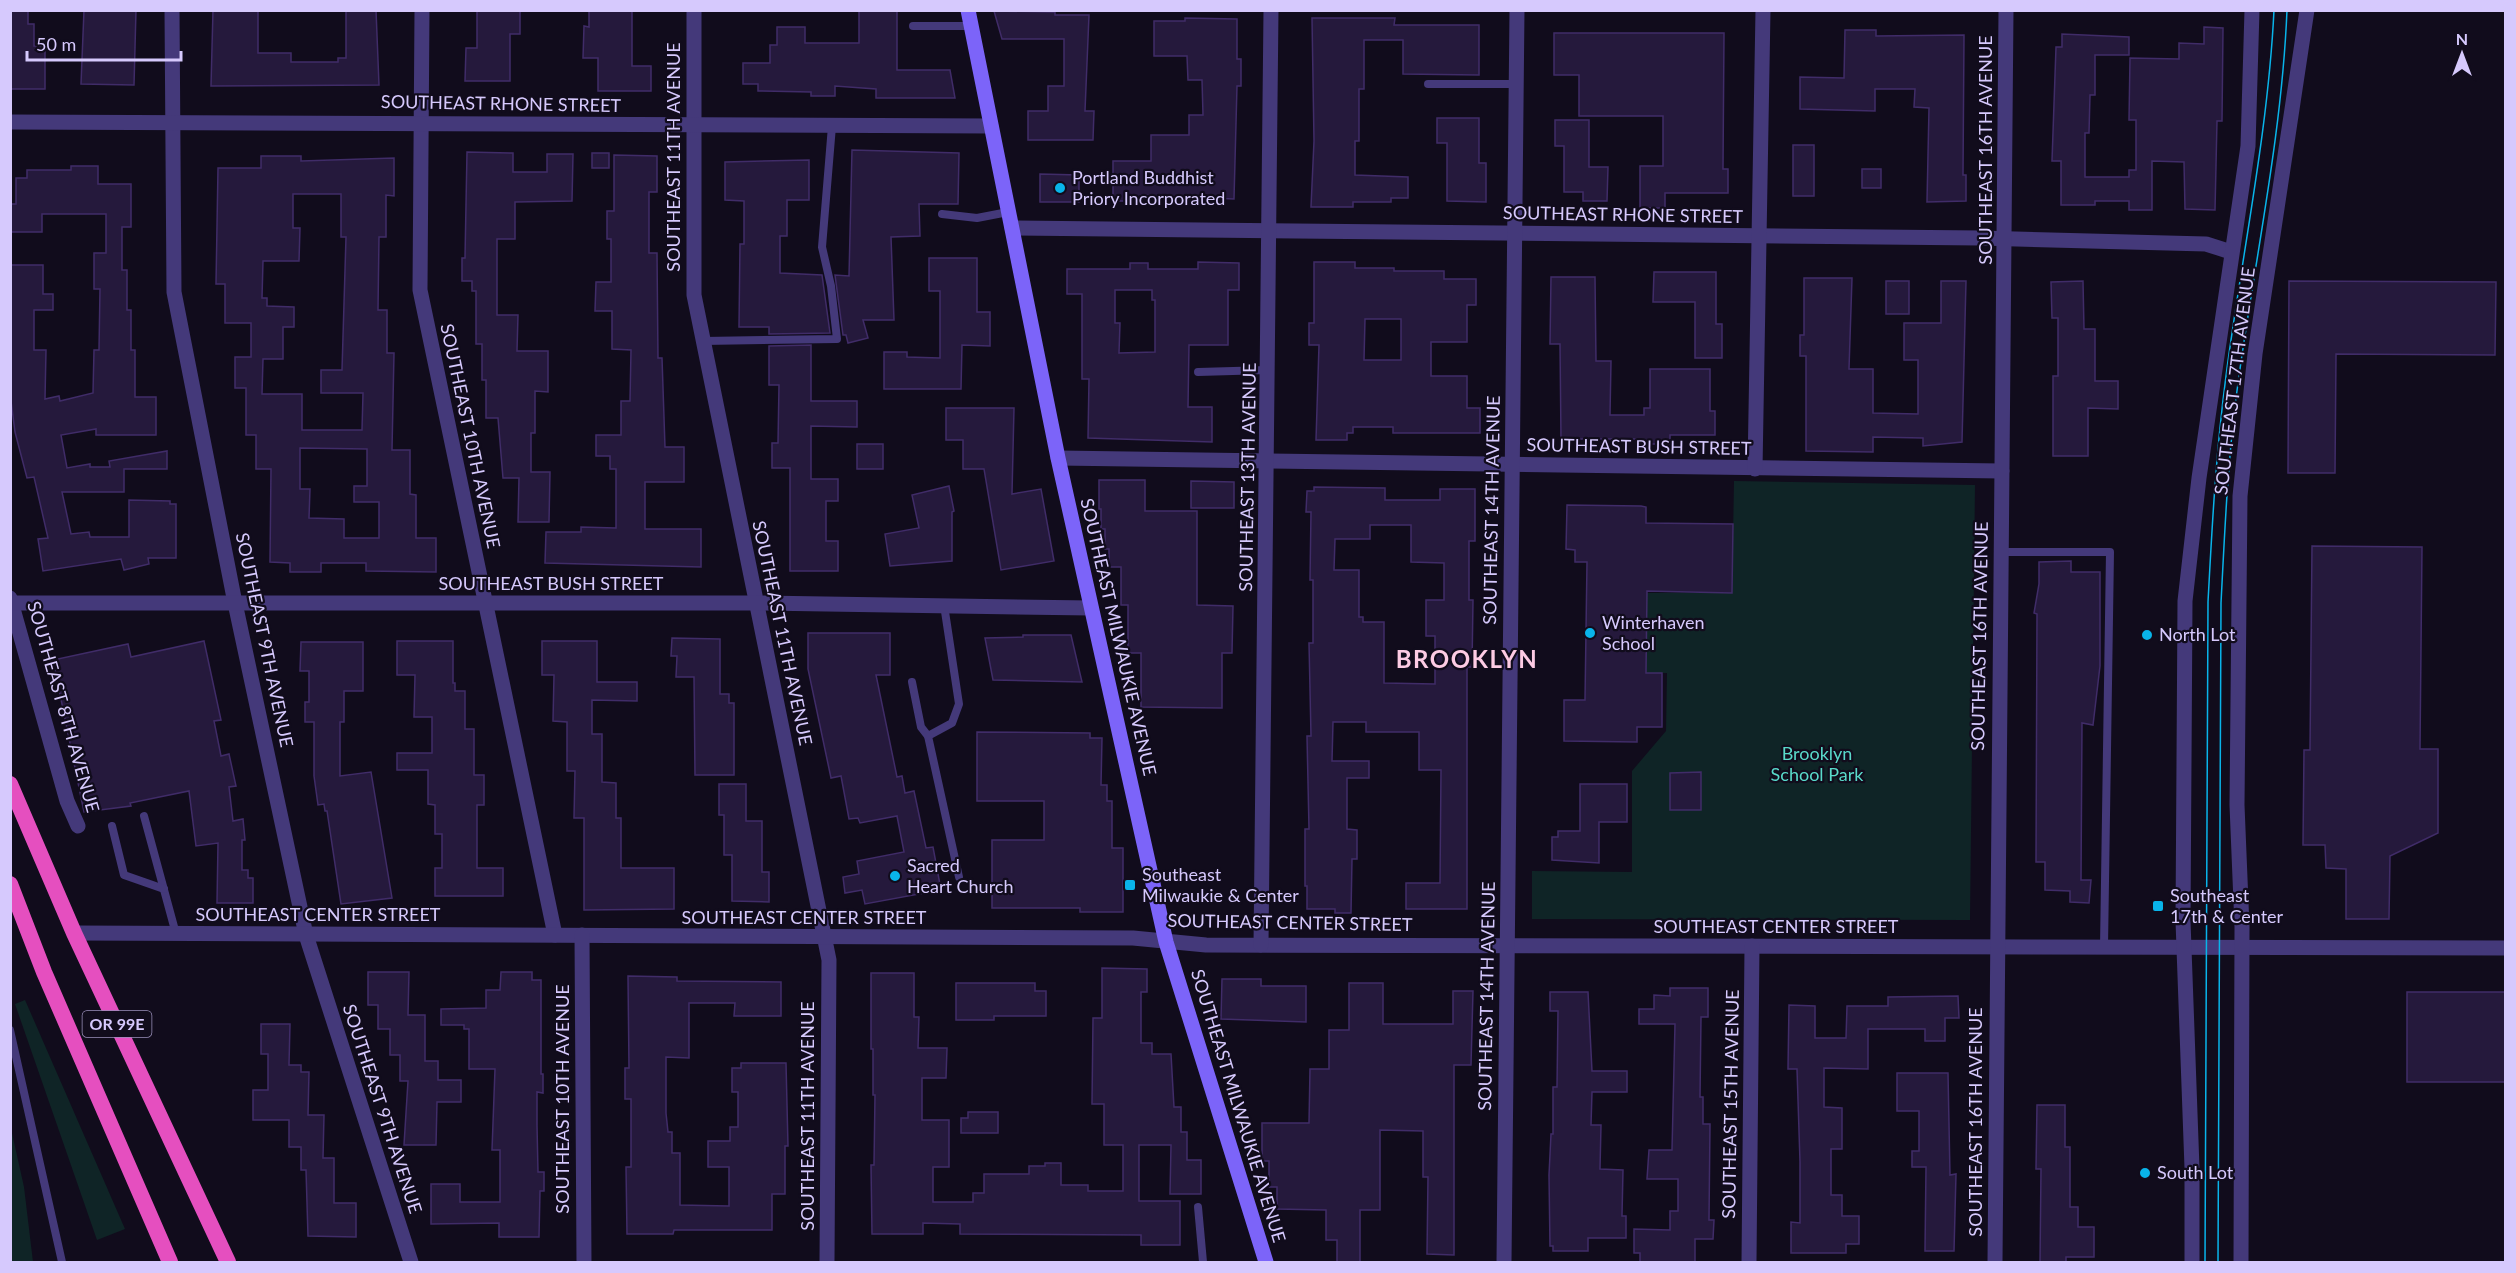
<svg xmlns="http://www.w3.org/2000/svg" width="2516" height="1273" font-family="Lato,sans-serif">
<style>
.green{fill:#0f2426}
.building{fill:#25193c;stroke:#402c68;stroke-width:1.5;fill-rule:evenodd}
.lines{fill:none;stroke-linecap:round;stroke-linejoin:round}
.service{stroke:#44397a;stroke-width:8}
.minor{stroke:#44397a;stroke-width:15}
.tertiary{stroke:#44397a;stroke-width:15}
.secondary{stroke:#7c64f9;stroke-width:15}
.trunk{stroke:#e54fbf;stroke-width:16}
.tram{stroke:#09b4ea;stroke-width:1.5}
.poi-dot{fill:#09b4ea;stroke:#110c1c;stroke-width:2}
.labels{text-anchor:middle;stroke-width:4.5;stroke-linejoin:round;paint-order:stroke}
.shield{fill:#110c1c;stroke:#9b90ba;stroke-width:1.5}
.shield-label{font-size:16px;font-weight:bold;fill:#d6c9fd}
.street-label{font-size:18px;fill:#d6c9fd;stroke:#110c1c}
.poi-label{font-size:18px;fill:#d6c9fd;stroke:#110c1c;text-anchor:start}
.park-label{font-size:18px;fill:#59d9ca;stroke:#110c1c}
.district-label{font-size:24px;font-weight:bold;letter-spacing:1.5px;fill:#fdcbe4;stroke:#110c1c}
</style>
<rect width="100%" height="100%" fill="#110c1c"/>
<g class="green">
<path d="M1734 481 1975 485 1970 920 1532 919V871L1632 872V771L1666 731 1667 673H1646L1647 593 1732 592Z"/>
<path d="M25 1000 125 1229 97 1240 15 1004Z"/>
<path d="M10 1124 24 1187 33 1262 11 1261Z"/>
</g>
<g class="building">
<path d="M10 10H28V24H34V46H45V89H10Z"/>
<path d="M84 10H136L134 85 81 84Z"/>
<path d="M213 10H258V53H291V62H338V58H346V10H376L379 85 211 86Z"/>
<path d="M477 10H520V34H510V81H465L466 48H477Z"/>
<path d="M589 10H632V66H651V91H598V58H583L584 26 589 27Z"/>
<path d="M859 10H897V70H950L955 98H876V89L835 86V96H811V92L758 91V84H743V63H770V45H777V27H805V43H859Z"/>
<path d="M994 11 1055 12V15H1089L1085 111H1094L1093 140H1028V111H1048V86H1064V39H1002Z"/>
<path d="M1185 18 1237 19V59H1241V86H1237L1234 199 1141 195V201H1113V161H1151V135H1189V115H1203L1202 80H1188L1187 56H1154V21H1185Z"/>
<path d="M1312 18H1395L1394 25H1479V75L1403 74V40H1364V89H1359V141H1355V175L1408 177V198H1391V202H1353V207H1311L1314 141Z"/>
<path d="M2204 27 2223 28 2222 121H2217L2215 210 2185 209 2184 162 2152 161V210H2129V201H2095V205H2061V161H2052L2056 47H2062V34L2129 37V55H2095V95H2090L2089 133H2085V177H2129V170H2136V120H2129L2130 58 2179 59V43L2204 44Z"/>
<path d="M1845 30H1876V36L1964 35 1963 175H1966V201L1927 202 1929 108 1914 107 1915 89H1875V111L1800 109V77L1844 78Z"/>
<path d="M1554 33H1724L1723 169H1728V193H1665V208H1640V166H1663V116H1579V75H1554Z"/>
<path d="M1437 118H1479V163H1486V202L1447 201V143H1437Z"/>
<path d="M1555 120H1589V167H1608L1607 201H1583V192H1564V146H1555Z"/>
<rect x="1793" y="145" width="21" height="51"/>
<path d="M852 150 959 153 958 204H919L920 236 891 237 894 320H863L868 338 848 343 846 335H843L835 275 849 276Z"/>
<path d="M467 152 513 153V172H547V154H573L572 201 515 202V239H497V315H518L517 351H548V392L535 391V433H531V472H550L549 522H518L519 478H503L498 418H486V380H482V344H476V291H472V281H462V258H465Z"/>
<rect x="592" y="153" width="17" height="15"/>
<path d="M614 155 657 156V192H649V253H657L658 358H662L665 447H684V482H645V529H701V567L545 563 546 532H581V527L616 528V469H610V456H596V435H621V401H630L631 350 612 349V311H595L596 282H611V239H607V211H614Z"/>
<path d="M261 156H301V161L394 158V196L386 195V237H379L378 310H387V353H394L392 450H410V494L416 495V538H436V572L366 571V563H321V572H290V563L270 562 271 469H256V435H246V388H235V357H251V323H225V284H216L218 168H261ZM293 194H341V237H346L342 370H321V393H363L362 430H302V394H262L263 359H283V327H294V307L267 306V298H262L263 261H299L300 228H293ZM300 448 367 449V486H354V502H379V538H344V519L309 518 310 489H300Z"/>
<path d="M809 160V200H787V236H780V273L822 275 830 333 769 334V327H739L740 244H744V201L725 200V162Z"/>
<path d="M71 166H98V184H131V227H122V270H127V310H131V350H135V397H156V435H96V429L61 435 67 468 90 464V467H110L109 461 167 451V469H124V492H62L71 534 89 532 90 537H129V500L170 501V504H176V558H148L149 564 124 570 121 559 43 571 38 539 48 538 34 477 27 478 15 432 10 393V265H43V294H53V310H34V350H46L45 399 59 396 60 401 93 393 94 350H99L100 289H94V253H106V214H42V232H10V204H16V178H27V170H71Z"/>
<rect x="1862" y="169" width="19" height="19"/>
<path d="M1040 174 1079 175V202H1040Z"/>
<path d="M929 258H977V312H990V346L962 345 961 389H884V352H907V357L940 358V291H929Z"/>
<path d="M1198 262 1239 263V290H1228V345H1189L1188 407H1212V442L1088 438 1089 379H1082V294H1067V269H1130V263H1148V269H1198ZM1115 290H1152V300H1155V352L1119 353 1120 323H1115Z"/>
<path d="M1314 262H1355V268H1394V271H1444V279H1476V305H1467V342H1431V376H1467V408H1480V433H1393V427H1353V433H1347V440H1316L1319 345H1309V323H1314ZM1365 319H1401V360H1364Z"/>
<path d="M1654 272H1716V324H1722V358H1695V302H1653Z"/>
<path d="M1551 277H1595L1596 361H1611L1610 415H1644V408H1650V369H1710V411H1715V435H1670V444H1640V439H1561L1560 344H1550Z"/>
<path d="M1804 278H1852L1849 369H1873V413L1918 414V360H1904V323H1941V281H1966L1962 442 1923 446V438L1873 437V452L1806 451V356H1800V335H1804Z"/>
<rect x="1886" y="281" width="23" height="33"/>
<path d="M2083 281 2084 329H2095V381H2118V409L2088 408V456H2053V376H2058V318H2052L2051 282Z"/>
<path d="M2289 281 2496 282 2495 355 2336 354 2335 473H2288Z"/>
<path d="M811 345V401H857V427L811 426V479H838V501H826V541H838V571H790V468H772V443H778L779 385H769V346Z"/>
<path d="M946 408H1014L1012 494 1041 489 1054 561 1001 570 984 469H963V440H946Z"/>
<rect x="857" y="444" width="26" height="25"/>
<path d="M1099 480H1145V511H1197V605L1233 606 1232 653H1222V708L1141 707V653H1128V605H1121V567H1109V549H1105V529H1101V509H1099Z"/>
<path d="M1191 481 1234 482V508H1191Z"/>
<path d="M949 486 954 511 952 512V561L890 566 885 534 919 528 912 495Z"/>
<path d="M1314 487 1385 488V500H1440V489H1475V541H1469V600H1473L1472 667H1467V909H1406V883H1440L1441 770H1419V732H1366V722H1333L1332 761H1369V778H1347V829L1357 830V859H1352L1351 913H1335V909H1307V886H1305V829H1309L1307 736H1311L1309 643H1313V580H1310L1311 512H1306L1307 491H1314ZM1370 525H1411V562L1444 563V600H1426V636H1435V684L1384 683V622H1363V617H1359V570H1334L1335 539H1370Z"/>
<path d="M1567 505 1641 506 1646 507V523L1733 524 1732 593 1647 591 1646 673H1662V727H1637V742L1564 741V700H1585L1587 562H1575V550L1566 549Z"/>
<path d="M2312 546 2422 547 2420 749H2438V833L2390 856 2389 919H2346V869L2326 868 2325 845H2303L2304 750H2310Z"/>
<path d="M2071 561V572H2100V666L2093 725 2082 723 2081 880H2091L2089 903 2070 902V891L2045 890V862H2036L2037 614 2034 613 2039 584V562Z"/>
<path d="M808 633H890V675H876L897 777 902 776 905 793 914 791 926 848 933 847 941 890 865 904 862 890 845 893 843 877 859 874 857 861 904 852 897 816 860 823 858 818 849 819 841 776 831 778 808 669Z"/>
<path d="M1023 635H1071L1082 682 993 680 985 638 1023 637Z"/>
<path d="M672 638 720 639V694H729V703H734V775H695L694 677H676L677 656H671Z"/>
<path d="M204 641 221 720 214 721 221 756 229 754 236 786 229 787 233 821 243 819 245 840H242V870H248V878H253V903H217L218 843 196 846 189 791 130 803 131 806 84 812 53 660 128 644 131 657Z"/>
<path d="M397 641H453V683H455V691H465V729H474V775H484V805H477V868H503V896H435V868H442V834H435V805L428 804V770H397V753H432V717H414L415 675H397Z"/>
<path d="M542 641H597V682H637V701L592 700V734H602V782L616 783V818H621V868H674V909L584 910V818H574L575 771H567V722L553 721 554 675H542Z"/>
<path d="M301 642H363V691H344V722H340V776L371 772 392 898 341 904 327 811H325L324 804 318 805 314 776V722H305V702H309V671H300Z"/>
<path d="M977 732 1090 733V738H1102L1101 785H1107V801H1112V848H1123V912H1080V908H992V840H1044V801H977Z"/>
<path d="M1701 772V810H1670V773Z"/>
<path d="M719 784H746V821H762V872H769V902L732 901V855H724V815H719Z"/>
<path d="M1580 784H1627V822H1599V863L1552 860V837H1558V831H1580Z"/>
<path d="M1102 968 1147 969V992H1141V1043H1152V1054H1171L1174 1107H1181V1132H1187V1160H1201V1194H1170L1171 1145H1139V1201H1180V1245H1141V1235L960 1234V1224L923 1223V1234H872L871 1165H874L875 1095H873V1049H871V973H914V1017H919L918 1048H947L946 1078H922V1120H949V1167H933V1202H973V1193H984V1174H1029V1166H1045V1163H1061V1185H1088V1191H1123V1145H1104V1104H1092L1093 1018H1102Z"/>
<path d="M368 972H409L408 1015H425V1061H438V1080H461V1102H437L436 1145H404L408 1081H400V1055H390V1029H378V1005H368Z"/>
<path d="M501 972H532V980H541V1074H543V1093L537 1092V1125L538 1172H544V1191H540L539 1237H499V1223L431 1224V1184H460V1202H500V1150H492L495 1069H469V1029H464V1025H441V1009L486 1008V990H500Z"/>
<path d="M628 976 677 977V981L781 982V1016H734L735 1003H689V1058L666 1057V1113L668 1132H672V1153H680V1205L729 1206V1167H708V1141H730V1127H738V1092H732V1068H741V1063H786L788 1146H785V1194H772V1230H674L673 1234H627L626 1167H631V1099H625V1068H629Z"/>
<path d="M1222 979H1261V986H1306V1022L1221 1019Z"/>
<path d="M956 983H1035V991H1046V1016H994V1020H956Z"/>
<path d="M1349 983H1383V1024H1453V991H1473L1471 1065H1454V1255L1427 1254 1428 1177H1423V1131L1380 1130V1210H1360V1263H1337V1240H1326V1210L1277 1209V1187H1269V1161H1262V1123H1309L1310 1069H1329V1030H1349Z"/>
<path d="M1670 988H1708V1017H1701L1700 1097H1703V1124H1710L1709 1220H1714L1713 1239H1695V1263H1640V1253H1634V1229L1670 1230V1211H1678V1179H1647L1649 1150H1672L1675 1024H1639V1009H1654V995L1670 996Z"/>
<path d="M1550 992H1588L1592 1071H1627V1092H1592L1591 1125H1601L1600 1169 1623 1170 1622 1216H1626V1238H1588V1251H1553V1246H1550L1549 1175 1551 1134H1553V1087H1557L1558 1011H1550Z"/>
<rect x="2407" y="992" width="98" height="90"/>
<path d="M1958 996 1959 1018H1945V1041H1925V1029H1868V1069L1824 1068V1107L1842 1108V1149H1831V1195H1842V1216H1859V1244H1846V1253H1791V1222L1800 1223V1162L1797 1069H1788L1789 1005 1815 1006V1038H1846L1847 1006H1888V997Z"/>
<path d="M261 1024H290L289 1065H301V1072H309L308 1115H324L323 1158H334V1203H356V1237L308 1236 306 1170H301V1147H289V1120H253V1090H268V1054H261Z"/>
<path d="M1897 1073H1948L1950 1175 1956 1174 1954 1251H1925L1926 1167H1912V1151H1919V1111H1897Z"/>
<path d="M2037 1105H2065V1147H2070V1207H2078V1227H2094V1257H2066V1263H2040L2041 1169H2036Z"/>
<path d="M968 1112H998V1133H961V1118H968Z"/>
</g>
<g class="lines">
<g class="service">
<path d="M913 26H971"/>
<path d="M1428 84H1516"/>
<path d="M942 214 977 218 1008 212"/>
<path d="M703 341 837 339 831 286 822 247 832 126"/>
<path d="M1198 372 1268 370"/>
<path d="M2001 552H2110L2104 947"/>
<path d="M944 605 959 704 952 723 928 736 959 877"/>
<path d="M912 682 921 727 928 736"/>
<path d="M144 816 176 934"/>
<path d="M112 826 124 875 164 889"/>
<path d="M10 1030 62 1262"/>
<path d="M1198 1207 1203 1262"/>
</g>
<g class="minor">
<path d="M172 10 174 292 235 603 306 935 411 1262"/>
<path d="M422 10 420 290 555 935"/>
<path d="M694 10V295L829 960 827 1262"/>
<path d="M10 122 991 126"/>
<path d="M1012 228 1980 238 2206 244 2231 252"/>
<path d="M1058 458 2002 471"/>
<path d="M1755 469 1763 10"/>
<path d="M10 598 67 801 78 826"/>
<path d="M12 603H755L1091 608"/>
<path d="M74 933 1133 938 1206 945 2506 948"/>
<path d="M582 935 584 1262"/>
<path d="M1261 945 1271 10"/>
<path d="M1504 1262 1517 10"/>
<path d="M1749 1262 1752 946"/>
<path d="M1995 1262 2006 10"/>
</g>
<g class="tertiary">
<path d="M2192 1262V1168L2183 921 2185 601 2199 478 2248 146 2252 10"/>
<path d="M2241 1262 2242 927 2237 805 2240 496 2255 354 2307 10"/>
</g>
<path class="secondary" d="M968 10 1058 458 1166 942 1266 1262"/>
<g class="trunk">
<path d="M10 784 74 933 228 1262"/>
<path d="M10 884 44 972 170 1262"/>
</g>
<g class="tram">
<path d="M2205 1262 2208 602C2212 527 2216 451 2226 376 2242 254 2268 133 2274 10"/>
<path d="M2218 1262 2221 603C2225 527 2228 451 2239 376 2256 254 2282 133 2287 10"/>
</g>
</g>
<g class="poi-dot">
<circle cx="1060" cy="188" r="6"/>
<circle cx="1590" cy="633" r="6"/>
<circle cx="2147" cy="635" r="6"/>
<circle cx="895" cy="876" r="6"/>
<rect x="1124" y="879" width="12" height="12" rx="3"/>
<rect x="2152" y="900" width="12" height="12" rx="3"/>
<circle cx="2145" cy="1173" r="6"/>
</g>
<g class="labels">
<rect class="shield" x="82.5" y="1011" width="69" height="26" rx="4.5"/>
<g class="shield-label">
<text x="117" y="1030">OR 99E</text>
</g>
<g class="street-label">
<text transform="translate(501 104) rotate(1)" y="6">SOUTHEAST RHONE STREET</text>
<text transform="translate(1986 150) rotate(-90)" y="6">SOUTHEAST 16TH AVENUE</text>
<text transform="translate(674 157) rotate(-90)" y="6">SOUTHEAST 11TH AVENUE</text>
<text transform="translate(1623 215) rotate(1)" y="6">SOUTHEAST RHONE STREET</text>
<text transform="translate(2235 381) rotate(-83)" y="6">SOUTHEAST 17TH AVENUE</text>
<text transform="translate(470 436) rotate(78)" y="6">SOUTHEAST 10TH AVENUE</text>
<text transform="translate(1639 447) rotate(1)" y="6">SOUTHEAST BUSH STREET</text>
<text transform="translate(1248 477) rotate(-89)" y="6">SOUTHEAST 13TH AVENUE</text>
<text transform="translate(1492 510) rotate(-89)" y="6">SOUTHEAST 14TH AVENUE</text>
<text x="551" y="590">SOUTHEAST BUSH STREET</text>
<text transform="translate(782 633) rotate(78)" y="6">SOUTHEAST 11TH AVENUE</text>
<text transform="translate(1980 636) rotate(-89)" y="6">SOUTHEAST 16TH AVENUE</text>
<text transform="translate(1118 637) rotate(77)" y="6">SOUTHEAST MILWAUKIE AVENUE</text>
<text transform="translate(264 640) rotate(78)" y="6">SOUTHEAST 9TH AVENUE</text>
<text transform="translate(63 707) rotate(74)" y="6">SOUTHEAST 8TH AVENUE</text>
<text x="318" y="921">SOUTHEAST CENTER STREET</text>
<text x="804" y="924">SOUTHEAST CENTER STREET</text>
<text transform="translate(1290 923) rotate(1)" y="6">SOUTHEAST CENTER STREET</text>
<text x="1776" y="933">SOUTHEAST CENTER STREET</text>
<text transform="translate(1487 996) rotate(-89)" y="6">SOUTHEAST 14TH AVENUE</text>
<text transform="translate(563 1099) rotate(-90)" y="6">SOUTHEAST 10TH AVENUE</text>
<text transform="translate(1731 1104) rotate(-89)" y="6">SOUTHEAST 15TH AVENUE</text>
<text transform="translate(1238 1106) rotate(73)" y="6">SOUTHEAST MILWAUKIE AVENUE</text>
<text transform="translate(382 1109) rotate(72)" y="6">SOUTHEAST 9TH AVENUE</text>
<text transform="translate(808 1116) rotate(-90)" y="6">SOUTHEAST 11TH AVENUE</text>
<text transform="translate(1976 1122) rotate(-90)" y="6">SOUTHEAST 16TH AVENUE</text>
</g>
<g class="poi-label">
<text x="1072" y="184">Portland Buddhist<tspan x="1072" dy="21">Priory Incorporated</tspan></text>
<text x="1602" y="629">Winterhaven<tspan x="1602" dy="21">School</tspan></text>
<text x="2159" y="641">North Lot</text>
<text x="907" y="872">Sacred<tspan x="907" dy="21">Heart Church</tspan></text>
<text x="1142" y="881">Southeast<tspan x="1142" dy="21">Milwaukie &amp; Center</tspan></text>
<text x="2170" y="902">Southeast<tspan x="2170" dy="21">17th &amp; Center</tspan></text>
<text x="2157" y="1179">South Lot</text>
</g>
<g class="park-label">
<text x="1817" y="760">Brooklyn<tspan x="1817" dy="21">School Park</tspan></text>
</g>
<g class="district-label">
<text x="1467" y="668">BROOKLYN</text>
</g>
</g>
<rect width="2516" height="1273" fill="none" stroke="#d6c9fd" stroke-width="24"/>
<g transform="translate(2462 54)" stroke="#110c1c" stroke-width="4.5" paint-order="stroke">
<path d="M0-4.5L10 22L0 15L-10 22Z" fill="#d6c9fd"/>
<text y="-9" font-size="16" font-weight="bold" text-anchor="middle" fill="#d6c9fd">N</text>
</g>
<path d="M27 51v9h154v-9" fill="none" stroke="#d6c9fd" stroke-width="3"/>
<text x="36" y="51" font-size="18" fill="#d6c9fd" stroke="#110c1c" stroke-width="4.5" paint-order="stroke">50 m</text>
</svg>
